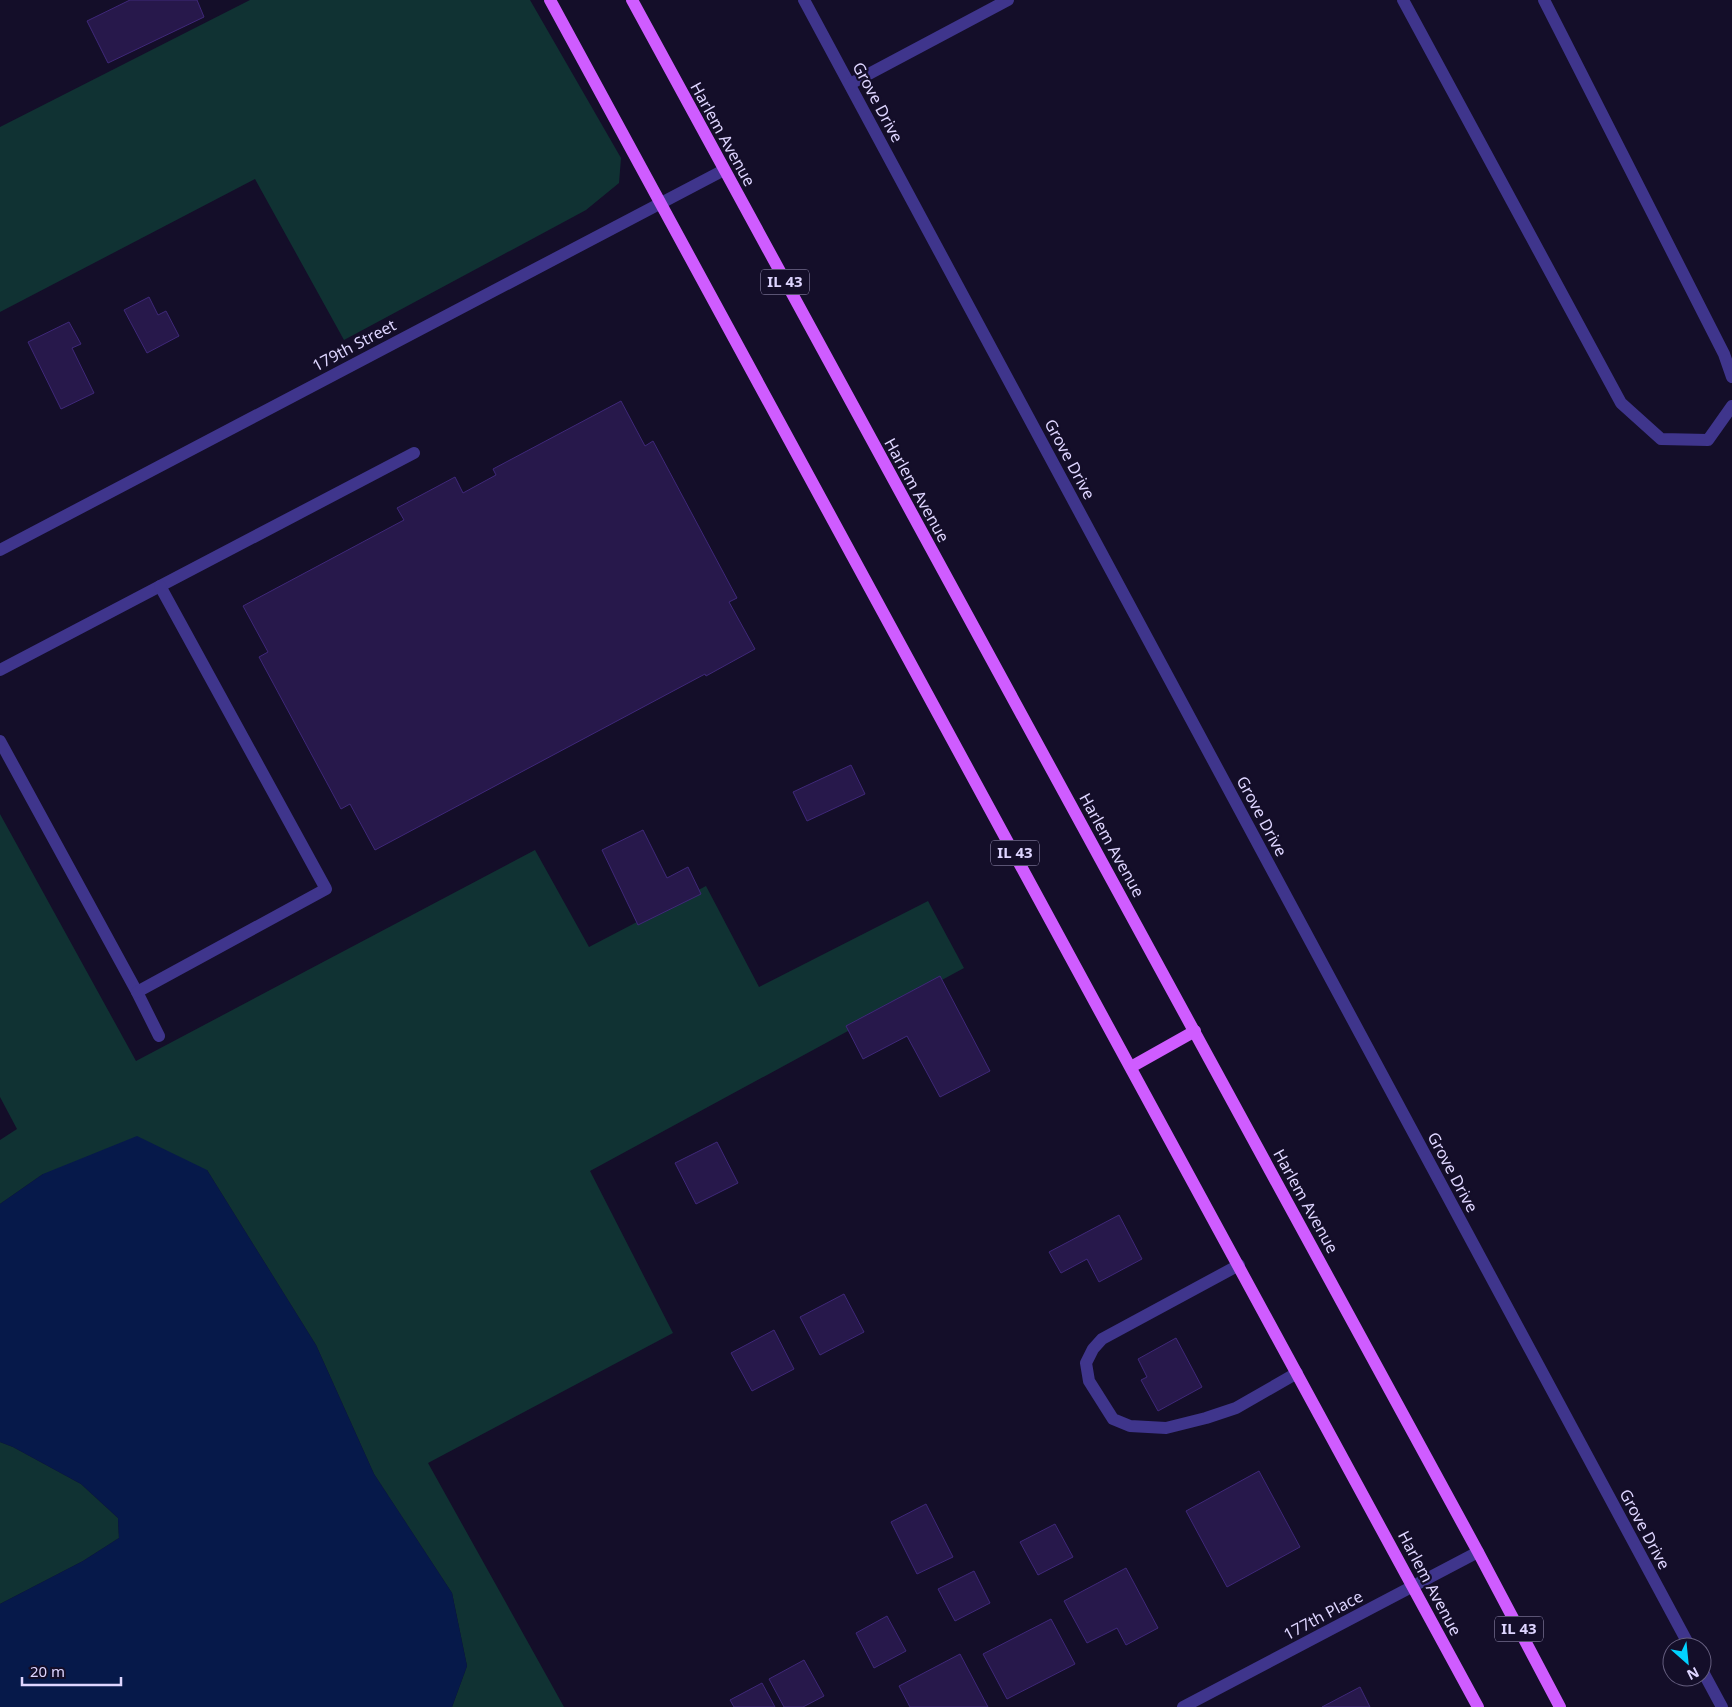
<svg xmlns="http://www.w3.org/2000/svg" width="1732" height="1707" font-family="'Noto Sans',sans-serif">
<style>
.green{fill:#103233}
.water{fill:#06194a}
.building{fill:#27184b;stroke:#3f2879}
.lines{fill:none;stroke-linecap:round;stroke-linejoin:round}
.service{stroke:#3f358c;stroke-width:12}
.minor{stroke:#3f358c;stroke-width:12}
.primary{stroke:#cf5cff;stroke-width:12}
.labels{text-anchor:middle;stroke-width:4.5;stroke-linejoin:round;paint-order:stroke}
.shield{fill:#140e29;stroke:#a199bf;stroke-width:1}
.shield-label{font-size:15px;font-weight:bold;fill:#ded5ff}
.street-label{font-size:16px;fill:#ded5ff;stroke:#140e29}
</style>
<rect width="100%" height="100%" fill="#140e29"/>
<g class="green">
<path d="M250 0H530L621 158 619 183 586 210 344 340 255 179 0 312V127Z"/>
<path d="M0 814 136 1061 535 850 589 947 706 886 759 987 928 901 964 968 590 1171 673 1333 428 1463 564 1707H452L467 1666 452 1593 374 1474 316 1345 207 1170 43 1174 0 1204V1140L17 1129 0 1097Z"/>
<path d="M0 1442 13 1447 81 1484 118 1518 119 1538 83 1561 0 1604Z"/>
</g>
<path class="water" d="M137 1136 207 1170 316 1345 374 1474 452 1593 467 1666 452 1707H0V1604L83 1561 119 1538 118 1518 81 1484 13 1447 0 1442V1204L43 1174Z"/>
<g class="building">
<path d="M130 0H197L204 17 108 63 87 21Z"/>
<path d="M149 297 158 315 166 311 179 336 147 353 124 310Z"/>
<path d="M69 322 81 344 72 348 94 393 61 409 28 342Z"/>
<path d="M621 401 645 446 653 441 737 598 729 602 755 649 706 676 705 674 375 850 350 804 341 809 259 657 268 652 243 606 404 520 397 508 455 477 463 493 496 475 493 469Z"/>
<path d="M851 765 865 794 807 821 793 792Z"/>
<path d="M643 830 667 878 688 867 701 894 638 925 602 850Z"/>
<path d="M940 976 990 1071 940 1097 907 1036 863 1059 846 1026Z"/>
<path d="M717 1142 738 1183 696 1204 675 1163Z"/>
<path d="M1119 1215 1142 1259 1099 1282 1087 1259 1061 1273 1049 1252Z"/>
<path d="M844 1294 864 1332 820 1355 800 1317Z"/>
<path d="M774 1330 794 1369 752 1391 731 1353Z"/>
<path d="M1176 1338 1202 1387 1158 1411 1141 1380 1147 1377 1138 1359Z"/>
<path d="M1259 1471 1300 1547 1227 1587 1186 1511Z"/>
<path d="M926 1504 953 1557 917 1574 891 1522Z"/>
<path d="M1055 1524 1073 1557 1038 1575 1020 1542Z"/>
<path d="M1126 1568 1158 1628 1126 1645 1117 1628 1087 1643 1064 1601Z"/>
<path d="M974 1571 990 1603 955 1621 938 1589Z"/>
<path d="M887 1616 906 1651 874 1668 856 1633Z"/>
<path d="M1051 1619 1075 1664 1007 1699 983 1654Z"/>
<path d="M960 1654 988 1707H910L899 1686Z"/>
<path d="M804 1660 824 1696 803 1707H784L769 1679Z"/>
<path d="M762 1683 775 1707H734L730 1700Z"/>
<path d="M1360 1687 1370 1707H1322Z"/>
</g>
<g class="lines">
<g class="service">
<path d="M0 670 414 453"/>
<path d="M0 741 137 992 159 1036"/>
<path d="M137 992 326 889 160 586"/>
<path d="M1239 1265 1102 1339 1093 1349 1086 1363 1089 1381 1113 1419 1130 1426 1166 1428 1206 1418 1236 1408 1297 1373"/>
</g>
<g class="minor">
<path d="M804 0 1690 1647"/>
<path d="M1403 0 1621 403 1661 439 1708 440 1732 406"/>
<path d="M1544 0 1724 354 1732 377"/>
<path d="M850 84 1008 0"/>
<path d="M0 550 724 170"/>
<path d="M1702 1670 1722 1707"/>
<path d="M1183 1707 1478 1552"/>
</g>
<g class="primary">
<path d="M550 0 1478 1707"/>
<path d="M632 0 1478 1552 1560 1707"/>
<path d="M1131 1067 1195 1031"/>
</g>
</g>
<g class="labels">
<g class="shield">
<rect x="761" y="269.5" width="48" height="25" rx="4"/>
<rect x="991" y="840.5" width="48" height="25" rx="4"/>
<rect x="1495" y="1616.5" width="48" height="25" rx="4"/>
</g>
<g class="shield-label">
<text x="785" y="287">IL 43</text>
<text x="1015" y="858">IL 43</text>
<text x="1519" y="1634">IL 43</text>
</g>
<g class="street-label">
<text transform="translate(878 102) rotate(62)" y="6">Grove Drive</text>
<text transform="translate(723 134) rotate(61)" y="6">Harlem Avenue</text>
<text transform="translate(354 345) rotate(-28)" y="6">179th Street</text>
<text transform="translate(1070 459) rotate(62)" y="6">Grove Drive</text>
<text transform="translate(917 490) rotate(61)" y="6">Harlem Avenue</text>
<text transform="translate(1262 816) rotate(62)" y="6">Grove Drive</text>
<text transform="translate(1112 845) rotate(61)" y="6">Harlem Avenue</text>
<text transform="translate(1453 1172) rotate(62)" y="6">Grove Drive</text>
<text transform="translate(1306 1201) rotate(61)" y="6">Harlem Avenue</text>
<text transform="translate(1645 1529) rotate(62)" y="6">Grove Drive</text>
<text transform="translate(1430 1583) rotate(62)" y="6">Harlem Avenue</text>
<text transform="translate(1323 1615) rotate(-28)" y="6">177th Place</text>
</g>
</g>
<g transform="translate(1687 1662) rotate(153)"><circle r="24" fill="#140e29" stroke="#655e7f"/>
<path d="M0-4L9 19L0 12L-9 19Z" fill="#01d1ff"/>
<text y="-8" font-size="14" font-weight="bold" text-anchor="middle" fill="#ded5ff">N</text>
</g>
<path d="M22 1677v8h99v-8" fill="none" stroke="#ded5ff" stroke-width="2.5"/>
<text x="30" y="1677" font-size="15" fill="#ded5ff" stroke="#140e29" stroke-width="4" paint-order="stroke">20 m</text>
</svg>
